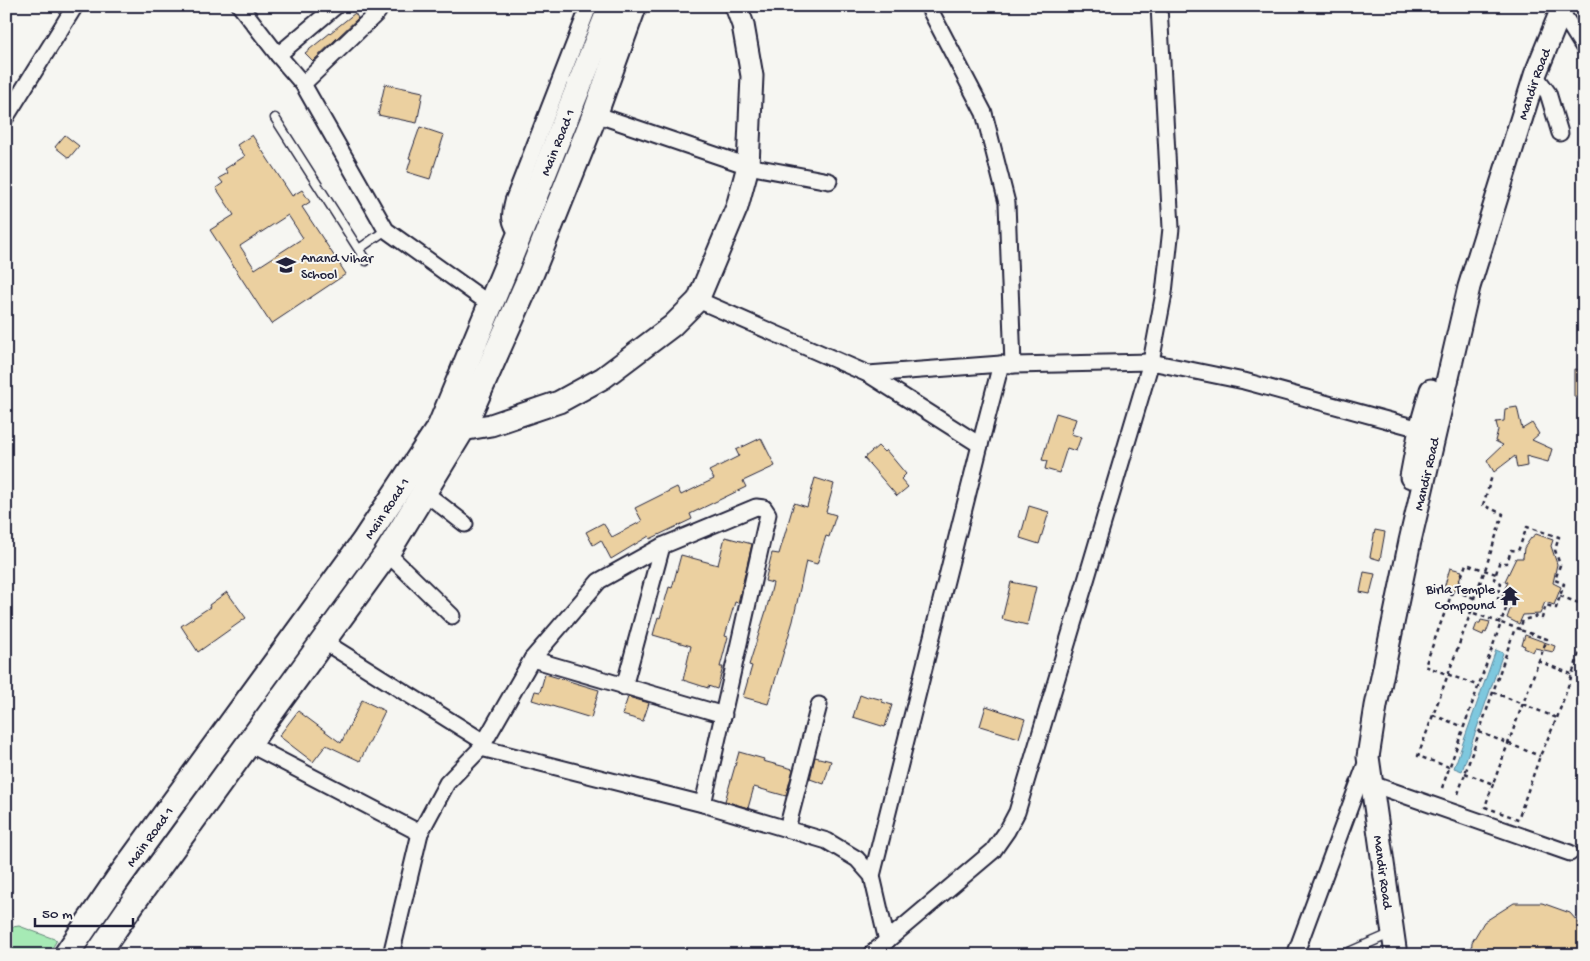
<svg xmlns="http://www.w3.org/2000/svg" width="1590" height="961" font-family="'Gochi Hand',sans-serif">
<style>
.green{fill:#a6eab5;stroke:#648678}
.water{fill:#7ec8de;stroke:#59869d}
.building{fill:#ebd0a0;stroke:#22223b;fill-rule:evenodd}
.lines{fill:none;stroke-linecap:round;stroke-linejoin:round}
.lane-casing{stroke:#22223b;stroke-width:11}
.street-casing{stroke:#22223b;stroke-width:19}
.secondary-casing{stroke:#22223b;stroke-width:25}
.primary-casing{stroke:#22223b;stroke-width:28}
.path{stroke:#22223b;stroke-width:2.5;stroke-dasharray:4 4;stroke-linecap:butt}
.lane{stroke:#f6f6f2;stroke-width:8}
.street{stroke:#f6f6f2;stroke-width:15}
.secondary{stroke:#f6f6f2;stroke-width:21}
.primary{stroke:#f6f6f2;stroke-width:24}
.labels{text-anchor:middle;stroke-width:4;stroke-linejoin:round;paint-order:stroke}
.street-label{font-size:14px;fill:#22223b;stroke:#f6f6f2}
.poi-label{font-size:14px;fill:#22223b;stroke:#f6f6f2;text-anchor:start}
</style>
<rect width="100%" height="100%" fill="#f6f6f2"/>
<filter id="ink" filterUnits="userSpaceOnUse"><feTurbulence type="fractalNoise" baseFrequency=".02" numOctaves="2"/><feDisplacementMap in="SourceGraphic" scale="10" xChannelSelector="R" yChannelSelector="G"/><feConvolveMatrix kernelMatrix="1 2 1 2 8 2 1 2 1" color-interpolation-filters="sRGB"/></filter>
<g filter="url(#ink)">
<path class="green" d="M19 926 57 940 48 955H6V928Z"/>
<path class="water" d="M1496 650 1503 653 1462 771 1454 768Z"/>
<g class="building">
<path d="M355 13 358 18 313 61 305 53Z"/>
<path d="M385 84 423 92 417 123 378 115Z"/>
<path d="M420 127 444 135 430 179 407 172 411 159 409 158Z"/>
<path d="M65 135 79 146 69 158 55 147Z"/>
<path d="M252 135 292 196 302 190 310 202 302 207 346 274 271 324 210 230 234 215 216 188 223 183 219 178 228 173 225 169 245 156 237 145ZM288 215 303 238 255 269 240 246Z"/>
<path d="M1574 369 1584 370V398L1574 397Z"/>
<path d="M1517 407 1522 429 1532 423 1539 434 1532 440 1552 449 1548 462 1526 456 1527 466 1517 468 1515 456 1494 472 1487 460 1503 445 1495 441 1498 430 1496 422 1504 421 1505 409Z"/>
<path d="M1056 413 1076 419 1071 434 1081 437 1076 451 1067 448 1059 473 1045 469 1047 461 1042 460Z"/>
<path d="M761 438 775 466 743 481 746 487 690 514 692 519 650 539 649 536 611 559 601 540 593 545 586 532 603 523 612 537 642 521 635 508 677 487 681 495 714 479 709 471 739 456 736 450Z"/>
<path d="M878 446 884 452 886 450 906 474 901 479 908 487 897 496 864 458Z"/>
<path d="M815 478 834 484 826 512 836 515 829 537 826 536 817 564 806 561 793 621 768 704 743 697 752 666 749 665 766 611 773 583 765 581 772 553 779 554 794 503 807 507Z"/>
<path d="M1029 506 1049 512 1039 544 1020 538Z"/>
<path d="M1375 530 1385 532 1380 560 1370 557Z"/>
<path d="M1536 534 1553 540 1551 546 1557 564 1553 583 1561 587 1554 605 1545 602 1540 614 1523 615 1519 624 1507 618 1512 604 1505 600 1502 595 1508 582 1505 581 1516 558H1523L1524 548 1531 538Z"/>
<path d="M725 537 752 544 738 603 735 602 725 636 728 637 720 667H723L717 689 708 686V688L683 680 691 646 653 635 658 617 660 618 669 587 672 588 681 555 718 565Z"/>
<path d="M1450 568 1462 571 1456 591 1444 588Z"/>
<path d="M1364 572 1375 574 1370 594 1360 592Z"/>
<path d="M1011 582 1036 587 1027 625 1002 619Z"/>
<path d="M227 592 246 618 198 652 181 626 210 607 209 605Z"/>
<path d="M1481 620 1490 622 1486 633 1484 632 1483 635 1474 631 1477 623H1480Z"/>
<path d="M1525 635 1555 646 1553 652 1535 648 1533 652 1524 648 1525 646 1522 645Z"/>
<path d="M545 674 599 690 591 718 532 700 535 691 540 692Z"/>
<path d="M860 695 868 698V696L883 700 882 702 892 705 885 727 853 717Z"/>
<path d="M628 697 649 703 643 721 622 715Z"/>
<path d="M362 700 385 711 360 761 326 745 313 762 279 736 298 711 341 743Z"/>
<path d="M986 706 1025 719 1019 738 980 726Z"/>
<path d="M739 752 764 759 763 761 793 769 786 796 754 787 748 808 725 801Z"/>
<path d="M815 757 831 761 824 784 810 779Z"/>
<path d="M1514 903H1542L1570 913 1584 929V955H1471L1472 942 1484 922Z"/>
</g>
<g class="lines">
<defs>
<g id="lane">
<path d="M275 118 366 261"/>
<path d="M359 249 386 230"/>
<path d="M1342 955 1390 934"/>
</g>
<g id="street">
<path d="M240 6 278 55 303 84 386 230 491 305"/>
<path d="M928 6 984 113 1007 203 1013 365"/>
<path d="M1561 11 1584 48"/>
<path d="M278 55 336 6"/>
<path d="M1535 75 1548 93 1560 133"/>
<path d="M303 84 378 12 379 6"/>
<path d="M595 114 748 166 829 181"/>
<path d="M6 117 75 6"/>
<path d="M519 236C509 222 509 217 513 201L589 6"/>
<path d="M698 300 868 374 980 445"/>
<path d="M868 374 1001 364 1013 365 1151 362 1244 381 1420 429"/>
<path d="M424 492 465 524"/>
<path d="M387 553 452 616"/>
<path d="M323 641 484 742"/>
<path d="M532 659 724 715"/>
<path d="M624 687 662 546"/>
<path d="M249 744 420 833"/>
<path d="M481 748 703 804 827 841 857 859 872 876 887 941"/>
<path d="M1372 784 1570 853"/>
<path d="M787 829 819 705"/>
<path d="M872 876 980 445 1001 364"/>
<path d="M391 955 420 833 447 783 481 748 532 659 599 581 662 546 756 507 764 508 768 514 703 804"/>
<path d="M870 955 993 851 1007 831 1017 812 1151 362 1164 293 1171 228 1159 6"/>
<path d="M1295 955 1368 758"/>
</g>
<g id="secondary">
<path d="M462 430 491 425 559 402 603 378 672 326 698 300 737 207 748 166 752 76 743 25 736 6"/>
<path d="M1411 477 1420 429 1431 390"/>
<path id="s1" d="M1396 955 1368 757 1376 706 1410 541 1469 287 1535 75 1563 6"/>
</g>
<g id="primary">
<path id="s2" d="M66 955 120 876 364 541 440 426 519 236 611 6"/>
<path d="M97 955 132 904 387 553 462 430 527 284 595 114 634 6"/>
</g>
</defs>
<use href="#lane" class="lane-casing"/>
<use href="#street" class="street-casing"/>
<use href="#secondary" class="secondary-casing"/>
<use href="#primary" class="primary-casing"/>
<g class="path">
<path d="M1456 591 1466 564 1496 574 1494 579 1501 583 1498 599 1507 606 1501 623 1520 629 1523 620 1538 616 1542 618 1546 605 1556 608 1564 584 1555 580 1560 565 1555 550 1559 537 1527 527 1518 551 1511 550 1507 563H1499L1496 574"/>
<path d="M1560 596 1584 605"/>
<path d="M1474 598 1453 590 1425 666 1479 686"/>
<path d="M1538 661 1571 674"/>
<path d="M1493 692 1557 718"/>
<path d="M1433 715 1464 727"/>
<path d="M1479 732 1540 756"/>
<path d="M1449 767 1418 756 1475 601 1474 598 1485 570 1503 514 1483 505 1492 476"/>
<path d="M1465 773 1493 784 1547 639 1520 630"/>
<path d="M1493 784 1485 807 1518 819 1540 756 1557 718 1584 640"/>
<path d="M1442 788 1501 623 1471 612"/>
<path d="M1458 794 1515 628"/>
</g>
<use href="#lane" class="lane"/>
<use href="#street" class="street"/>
<use href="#secondary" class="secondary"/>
<use href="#primary" class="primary"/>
</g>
</g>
<defs>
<symbol id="school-bare" viewBox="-9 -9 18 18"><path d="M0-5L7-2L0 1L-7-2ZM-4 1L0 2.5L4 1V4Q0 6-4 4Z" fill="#22223b" stroke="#f6f6f2" stroke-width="2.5" paint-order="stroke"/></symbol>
<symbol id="temple-bare" viewBox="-9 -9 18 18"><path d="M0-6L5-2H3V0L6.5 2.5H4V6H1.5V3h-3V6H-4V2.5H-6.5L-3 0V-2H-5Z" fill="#22223b" stroke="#f6f6f2" stroke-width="2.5" paint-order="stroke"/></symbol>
</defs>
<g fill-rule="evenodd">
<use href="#school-bare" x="272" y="251" width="28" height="28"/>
<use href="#temple-bare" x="1496" y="582" width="28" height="28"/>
</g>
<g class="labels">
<g class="street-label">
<text dy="5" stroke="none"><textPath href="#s1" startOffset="894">Mandir Road</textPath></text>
<text dy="5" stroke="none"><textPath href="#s2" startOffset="955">Main Road 1</textPath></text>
<text dy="5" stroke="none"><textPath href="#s1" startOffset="489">Mandir Road</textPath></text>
<text dy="5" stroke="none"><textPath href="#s2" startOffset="550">Main Road 1</textPath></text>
<text dy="5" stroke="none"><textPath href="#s2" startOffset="145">Main Road 1</textPath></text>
<text transform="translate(1384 872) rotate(82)" y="5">Mandir Road</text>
</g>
<g class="poi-label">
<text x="301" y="262">Anand Vihar<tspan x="301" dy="16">School</tspan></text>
<text x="1495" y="593" text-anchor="end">Birla Temple<tspan x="1495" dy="16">Compound</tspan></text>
</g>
</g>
<rect width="1590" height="961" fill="none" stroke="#f6f6f2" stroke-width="25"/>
<rect x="12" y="12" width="1565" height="936" fill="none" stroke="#22223b" stroke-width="2" filter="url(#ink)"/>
<path d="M35 918v8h98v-8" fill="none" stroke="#22223b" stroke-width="2.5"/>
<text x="42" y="918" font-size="15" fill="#22223b" stroke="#f6f6f2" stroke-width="4" paint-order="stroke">50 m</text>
</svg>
